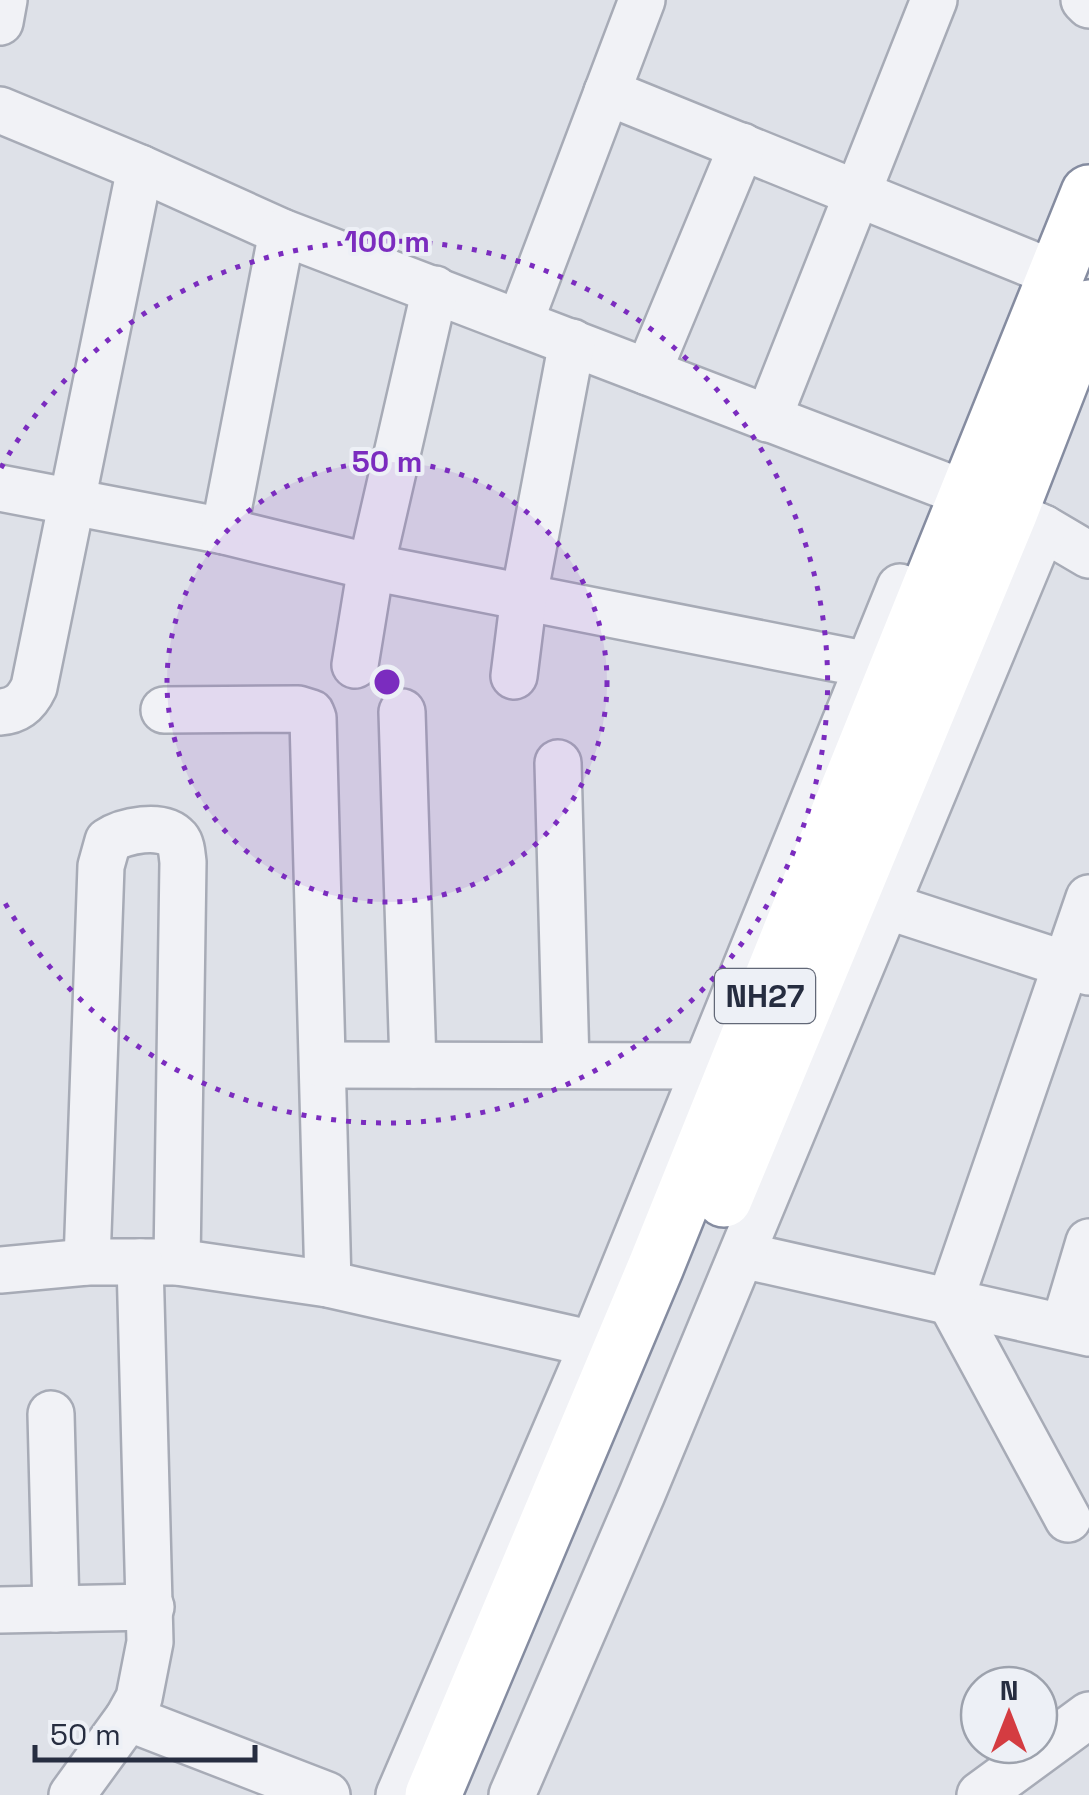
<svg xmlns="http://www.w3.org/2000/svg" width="1089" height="1795" font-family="'Space Grotesk',sans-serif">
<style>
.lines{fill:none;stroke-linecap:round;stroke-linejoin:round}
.minor-casing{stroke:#a7abb6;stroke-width:50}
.highway-casing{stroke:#858ca0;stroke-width:60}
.minor{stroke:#f1f2f6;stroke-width:45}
.highway{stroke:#fff;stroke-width:55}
.ring{fill:none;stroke:#7b2cbf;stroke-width:5;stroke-dasharray:5 10}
.labels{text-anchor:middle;stroke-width:8;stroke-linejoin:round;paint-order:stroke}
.shield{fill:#edf0f6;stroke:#626877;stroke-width:2.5}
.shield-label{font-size:32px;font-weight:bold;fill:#262d40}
.centre{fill:#7b2cbf;stroke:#edf0f6;stroke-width:5}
.ring-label{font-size:30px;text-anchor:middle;font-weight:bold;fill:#7b2cbf;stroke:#edf0f6;stroke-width:8;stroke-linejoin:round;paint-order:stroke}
</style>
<rect width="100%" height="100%" fill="#dee1e8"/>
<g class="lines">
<defs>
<g id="minor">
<path d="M1084 0 1089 5"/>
<path d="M0 22 4 0"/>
<path d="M607 92 1058 275"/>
<path d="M0 110 140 168 282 232 969 495 1043 528 1089 555"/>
<path d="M520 322 642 0"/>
<path d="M648 372 742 146"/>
<path d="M768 419 934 0"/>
<path d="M0 488 224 531 371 567 869 665"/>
<path d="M224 531 282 232"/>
<path d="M355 665 371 567 435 289"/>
<path d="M514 676 524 596 572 342"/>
<path d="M164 710 298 709 311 713 313 718 328 1284"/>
<path d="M0 712C18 711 27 702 34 687L140 168"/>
<path d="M402 712 413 1065"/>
<path d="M558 763 566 1064"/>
<path d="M887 906 1089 972"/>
<path d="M323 1065 705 1066"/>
<path d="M742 1255 1089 1333"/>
<path d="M87 1262 101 866 108 841C123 831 162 822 177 839 182 845 182 855 183 862L177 1262"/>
<path d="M0 1270 87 1262H177L328 1284 593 1344"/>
<path d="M1064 1326 1089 1242"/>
<path d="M51 1414 56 1609"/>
<path d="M1068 1519 950 1301 1089 898"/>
<path d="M0 1610 151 1607"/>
<path d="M128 1718 327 1795"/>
<path d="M72 1795 128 1718 139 1698 150 1642 140 1262"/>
<path d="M399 1795 593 1344 900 587"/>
<path d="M512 1795 642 1494 1043 528"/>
<path d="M980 1795 1089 1715"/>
</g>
<g id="highway">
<path d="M724 1199 1009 514 1089 308"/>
<path d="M433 1795 656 1266 1089 193"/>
</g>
</defs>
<use href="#minor" class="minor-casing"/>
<use href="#highway" class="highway-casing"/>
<use href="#minor" class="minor"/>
<use href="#highway" class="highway"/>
</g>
<circle cx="387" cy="682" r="220" fill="#7b2cbf" fill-opacity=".12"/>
<g class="ring">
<circle cx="387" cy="682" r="220"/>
<path d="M1 468A441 441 0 1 1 1 896"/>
</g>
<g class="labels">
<rect class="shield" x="715" y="969" width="100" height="54" rx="8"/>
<g class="shield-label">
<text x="765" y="1007">NH27</text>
</g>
</g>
<circle cx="387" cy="682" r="15" class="centre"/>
<g class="ring-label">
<text x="387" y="252">100 m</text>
<text x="387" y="472">50 m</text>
</g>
<g transform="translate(1009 1715)"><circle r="48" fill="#edf0f6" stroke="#9da2ad" stroke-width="2.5"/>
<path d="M0-8L18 38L0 25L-18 38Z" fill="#d43c41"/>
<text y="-15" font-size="28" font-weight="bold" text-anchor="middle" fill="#262d40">N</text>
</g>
<path d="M35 1745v15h220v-15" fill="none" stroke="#262d40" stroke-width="5"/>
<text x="50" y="1745" font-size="30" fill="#262d40" stroke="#edf0f6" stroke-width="8" paint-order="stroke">50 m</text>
</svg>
